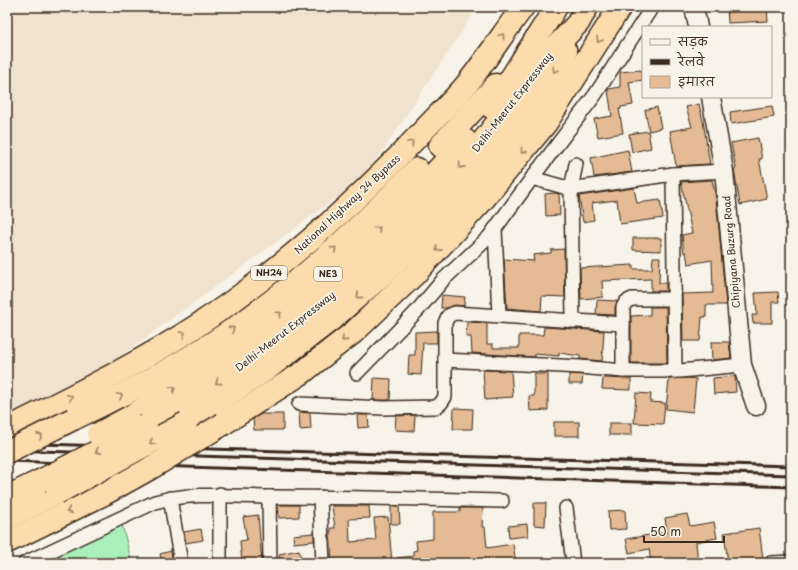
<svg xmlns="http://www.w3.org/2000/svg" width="798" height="570" font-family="'Playpen Sans','Playpen Sans Deva',sans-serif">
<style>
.built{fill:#f1e2cf}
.green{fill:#aaefbb;stroke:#728c6c}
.building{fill:#e4bb94;stroke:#3b2a1e}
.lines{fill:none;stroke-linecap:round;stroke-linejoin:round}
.street-casing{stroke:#3b2a1e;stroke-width:16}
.secondary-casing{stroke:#3b2a1e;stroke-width:21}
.highway-casing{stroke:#3b2a1e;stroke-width:25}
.street{stroke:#f7f3e8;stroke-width:13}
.secondary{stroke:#f7f3e8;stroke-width:18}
.highway{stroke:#fcdcac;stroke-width:22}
.rail{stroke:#3b2a1e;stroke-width:3}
.highway-bridge-casing{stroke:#3b2a1e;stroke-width:25;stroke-linecap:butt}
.highway-bridge{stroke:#fcdcac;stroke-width:22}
.oneway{stroke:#9c8365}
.labels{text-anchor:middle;stroke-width:3.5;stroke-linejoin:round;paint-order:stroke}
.shield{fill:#f7f3e8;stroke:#73665b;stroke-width:1}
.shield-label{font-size:9px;font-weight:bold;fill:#3b2a1e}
.street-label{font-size:10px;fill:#3b2a1e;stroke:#f7f3e8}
</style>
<rect width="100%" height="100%" fill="#f7f3e8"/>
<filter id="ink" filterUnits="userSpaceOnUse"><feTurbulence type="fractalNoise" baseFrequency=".025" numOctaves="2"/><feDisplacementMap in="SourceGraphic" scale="8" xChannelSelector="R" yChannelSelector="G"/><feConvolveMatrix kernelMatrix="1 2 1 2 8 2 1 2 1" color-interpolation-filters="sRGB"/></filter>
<g filter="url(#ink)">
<path class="built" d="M7 7H478L366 176 121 356 31 411 7 410Z"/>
<path class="green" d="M122 525 132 563H36Z"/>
<g class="building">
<path d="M727 7H767L768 21 728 23Z"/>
<path d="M641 70 643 80 629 82 633 105 621 107V109H619L623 133 598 137 594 119 612 116 608 90 609 89 620 87V72Z"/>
<path d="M699 104 703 121 710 164 676 166 670 131 692 127 686 107Z"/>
<path d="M772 106 774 117 731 124 730 112Z"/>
<path d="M657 107 661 128 649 131 645 110Z"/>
<path d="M648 131 651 148 632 152 629 134Z"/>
<path d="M758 138 762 159H759L767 199 740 205 734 169H736L731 143Z"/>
<path d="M628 150 632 172 594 177 591 158Z"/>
<path d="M712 180 716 198 726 305H706V317H702L700 341H683L682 294 713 293 712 260 688 264 686 252 684 253 682 235 692 233 681 182Z"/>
<path d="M634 188 637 203 660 200 663 218 620 224 617 200 592 203 594 220 583 222 579 196Z"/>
<path d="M555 193 559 194 560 215 546 216 545 194Z"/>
<path d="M633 238H661V251L633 250Z"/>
<path d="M564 249 565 297 542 296 541 311 507 308 504 259 534 261 533 255 551 253V250Z"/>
<path d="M653 257H660L659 283H666V291H651V279L602 281 603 297 581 299 580 268 633 265V269H652Z"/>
<path d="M778 292 779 302H772V323H753L752 315H757L755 293Z"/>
<path d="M442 295 465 297 464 306 455 305 446 308H441Z"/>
<path d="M597 300 617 301 615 307V315L596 314Z"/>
<path d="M650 307H666L667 363H631V316L650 315Z"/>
<path d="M467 322 487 323V344H493V348H519V335H543L544 327 604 331 602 361 580 359V356L559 353V356L535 354V357L472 353 471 337H466Z"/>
<path d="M437 331V343H423L421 375 408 374 409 355H415V332Z"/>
<path d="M711 342H729L731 358 712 360Z"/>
<path d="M483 370 511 371 513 397 496 398V399L485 400Z"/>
<path d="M534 374H548V410L530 411 529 396H534Z"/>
<path d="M569 374 583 375 582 384H569Z"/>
<path d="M735 376 736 392 714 394 713 378Z"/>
<path d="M374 378 391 379 390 400H373Z"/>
<path d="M603 378 631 379V390L602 389Z"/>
<path d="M688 378 696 379 693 412 666 409 669 379Z"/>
<path d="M636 393 651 394 650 402 665 403 663 424 634 423Z"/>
<path d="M454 408 473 409 472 429H453Z"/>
<path d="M299 412 310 413 311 429 300 430Z"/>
<path d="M261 414H283V430H254L253 419Z"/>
<path d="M357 415H368L369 427 358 428Z"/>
<path d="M415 415 414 431 395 430 396 416Z"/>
<rect x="554" y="422" width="25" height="14"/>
<rect x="609" y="423" width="23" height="12"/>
<path d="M534 503H546L545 526 534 525Z"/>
<path d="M278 505H299V517L279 518Z"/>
<path d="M332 506H369L370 518 349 519 350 542 376 540 374 518 388 517 392 563H332L330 531H331V528H335Z"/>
<path d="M391 506H399L400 524H391Z"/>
<path d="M460 508H483L482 527H485L487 548 513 544 516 563H398L397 558 413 556V551L417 550 416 541 433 539V512H460Z"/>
<path d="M625 510 626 529 609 530 608 511Z"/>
<path d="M687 514 690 526 714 522 717 538 696 542 698 563H651L649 549 629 553 626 539 667 532 665 518Z"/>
<path d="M258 515 262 563H242L240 541 247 540 243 517Z"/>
<path d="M527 524 528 536 509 538 508 526Z"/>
<path d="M759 528 763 559 738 563H728L724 533Z"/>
<path d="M201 529 203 540 186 543 184 532Z"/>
<path d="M314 533V541L294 543 293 535Z"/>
<path d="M299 550 302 563H281L279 554Z"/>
<path d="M171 551 173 562 162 563 160 554Z"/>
</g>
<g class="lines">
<defs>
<g id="street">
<path d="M673 174 675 371"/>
<path d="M532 178 571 189 673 174 724 171"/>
<path d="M495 229 499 315"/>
<path d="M573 321 571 189 576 164"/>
<path d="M445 360V323L448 316 455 313 623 324"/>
<path d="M623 371V307L626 302 632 299H674"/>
<path d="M357 373 417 311 443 280 489 237 535 174 595 95 652 7"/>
<path d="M299 404 383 408 436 407 441 403 445 397V360L580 367 623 371H680L742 365"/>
<path d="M269 497 270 563"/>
<path d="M320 497 323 563"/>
<path d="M170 498 181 563"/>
<path d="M566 508 573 563"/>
<path d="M25 563 155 502C195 491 234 497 275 497 351 497 426 499 502 501"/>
<path d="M220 563V494"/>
<path d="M771 563 791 562"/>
</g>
<g id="secondary">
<path d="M694 7 698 27"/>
<path d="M711 97 724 171 742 365 756 406"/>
</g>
<g id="highway">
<path d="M491 107 506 86 556 7"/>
<path d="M440 146 496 85"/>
<path d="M128 418C180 384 232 351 280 314 347 262 409 203 465 140"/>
<path d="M73 419C134 390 194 358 249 318 309 274 365 223 417 169"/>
<path d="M186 423 267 369 332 319 388 270 442 217 495 155 532 106 566 52"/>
<path d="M223 424 302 373 332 349 354 332 414 275 482 201 546 123 620 7"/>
<path d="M146 426 209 388 281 335 347 282 396 235 442 188 480 145 552 51 578 23 587 7"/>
<path d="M7 429C72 396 137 365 198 325 279 272 354 204 421 133 436 117 453 101 467 84 487 59 504 32 523 7"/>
<path d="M7 497 40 481"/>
<path d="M7 518 57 493"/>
<path d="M7 542 104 494"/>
</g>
</defs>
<use href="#street" class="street-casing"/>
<use href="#secondary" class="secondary-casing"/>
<use href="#highway" class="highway-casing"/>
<use href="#street" class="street"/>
<use href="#secondary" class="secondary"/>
<use href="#highway" class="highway"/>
<g class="rail">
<path d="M7 443 791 466"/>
<path d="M7 450 791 475"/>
<path d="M7 461 791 487"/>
</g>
<defs>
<g id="highway-bridge">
<path d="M98 434 128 418"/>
<path d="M7 452 73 419"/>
<path d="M40 481 146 426"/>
<path d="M57 493 186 423"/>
<path d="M104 494 149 469 223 424"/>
</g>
</defs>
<use href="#highway-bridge" class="highway-bridge-casing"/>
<use href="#highway-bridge" class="highway-bridge"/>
</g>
<defs><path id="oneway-chevron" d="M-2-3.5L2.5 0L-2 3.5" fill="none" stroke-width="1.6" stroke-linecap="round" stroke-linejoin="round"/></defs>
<g class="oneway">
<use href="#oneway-chevron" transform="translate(502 36) rotate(-54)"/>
<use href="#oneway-chevron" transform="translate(599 40) rotate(122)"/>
<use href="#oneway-chevron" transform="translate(555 70) rotate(123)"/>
<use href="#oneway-chevron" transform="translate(411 143) rotate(-47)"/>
<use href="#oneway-chevron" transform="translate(523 151) rotate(129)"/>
<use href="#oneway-chevron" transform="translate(461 166) rotate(132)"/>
<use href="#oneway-chevron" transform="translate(378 229) rotate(-43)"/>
<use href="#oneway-chevron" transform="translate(334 249) rotate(-42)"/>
<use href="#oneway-chevron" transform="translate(438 249) rotate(132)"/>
<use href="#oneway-chevron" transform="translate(359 296) rotate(139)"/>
<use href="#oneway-chevron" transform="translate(279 314) rotate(-37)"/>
<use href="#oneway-chevron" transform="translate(232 329) rotate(-34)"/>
<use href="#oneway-chevron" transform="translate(183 334) rotate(-32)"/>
<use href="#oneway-chevron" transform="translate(344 339) rotate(140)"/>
<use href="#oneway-chevron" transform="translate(218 382) rotate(144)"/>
<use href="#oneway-chevron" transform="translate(173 389) rotate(-33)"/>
<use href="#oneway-chevron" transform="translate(120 396) rotate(-27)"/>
<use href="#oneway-chevron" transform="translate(70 397) rotate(-27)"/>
<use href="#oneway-chevron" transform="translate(40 436) rotate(-26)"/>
<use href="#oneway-chevron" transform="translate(152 442) rotate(151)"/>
<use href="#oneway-chevron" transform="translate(98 451) rotate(153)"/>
<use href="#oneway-chevron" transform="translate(69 511) rotate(154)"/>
</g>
</g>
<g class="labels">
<g class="shield">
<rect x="251" y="266" width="36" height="14" rx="3"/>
<rect x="314" y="267" width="28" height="14" rx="3"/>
</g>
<g class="shield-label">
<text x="269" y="276">NH24</text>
<text x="328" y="277">NE3</text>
</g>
<g class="street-label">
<text transform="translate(512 102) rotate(-52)" y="4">Delhi-Meerut Expressway</text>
<text transform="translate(347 204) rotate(-43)" y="4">National Highway 24 Bypass</text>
<text transform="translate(731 252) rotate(-95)" y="4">Chipiyana Buzurg Road</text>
<text transform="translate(285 331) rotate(-38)" y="4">Delhi-Meerut Expressway</text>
</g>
</g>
<rect width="798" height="570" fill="none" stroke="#f7f3e8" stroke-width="24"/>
<rect x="12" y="12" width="774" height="546" fill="none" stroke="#3b2a1e" stroke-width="1.5" filter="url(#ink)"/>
<rect x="642" y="26" width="130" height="72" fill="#f7f3e8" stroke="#aca397"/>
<rect x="650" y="39" width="20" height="6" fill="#f7f3e8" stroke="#aca397"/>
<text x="678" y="46" font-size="12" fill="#3b2a1e">सड़क</text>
<rect x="650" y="59" width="20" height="6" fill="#3b2a1e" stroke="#aca397"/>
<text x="678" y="66" font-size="12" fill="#3b2a1e">रेलवे</text>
<rect x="650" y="76" width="20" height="12" fill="#e4bb94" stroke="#aca397"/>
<text x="678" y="86" font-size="12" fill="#3b2a1e">इमारत</text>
<path d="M644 536v6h80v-6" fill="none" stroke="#3b2a1e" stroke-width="2"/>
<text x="650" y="536" font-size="12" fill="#3b2a1e" stroke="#f7f3e8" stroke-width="3" paint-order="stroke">50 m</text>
</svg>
